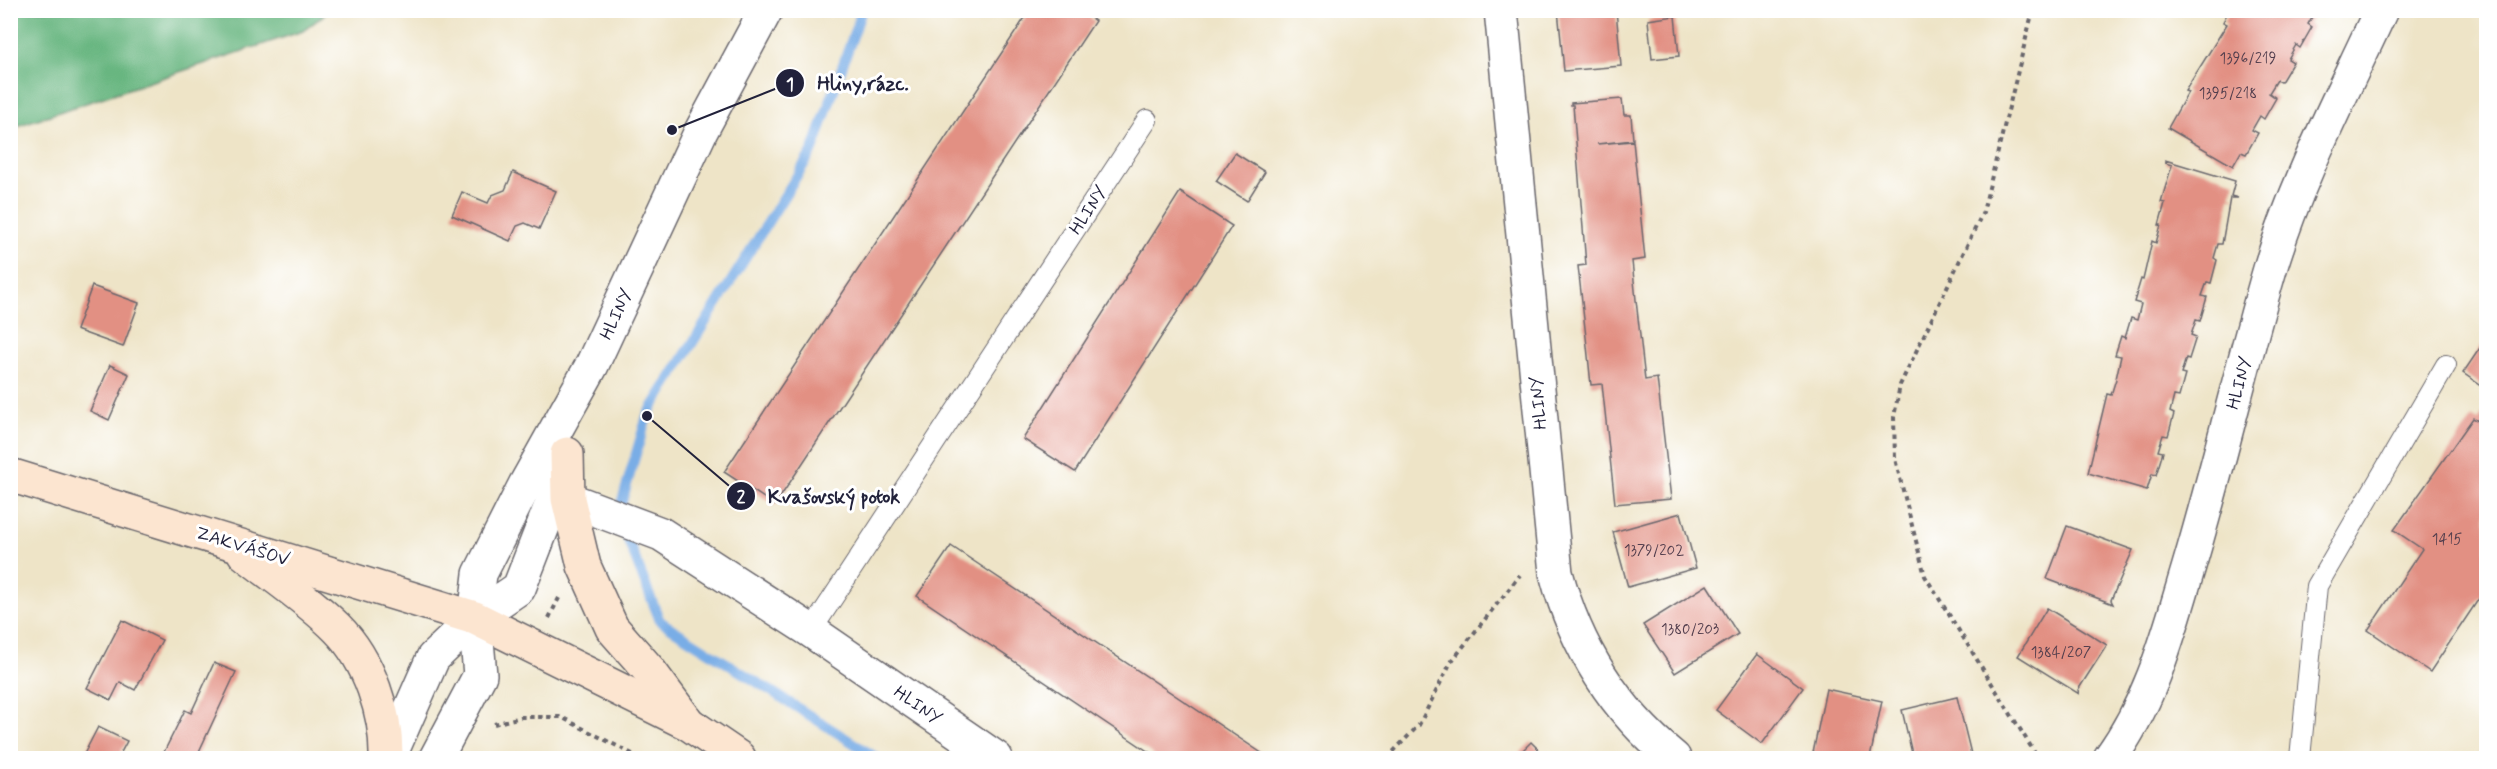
<svg xmlns="http://www.w3.org/2000/svg" width="2497" height="769" font-family="Mynerve,sans-serif">
<style>
.forest{fill:#68b680;stroke:#456c5e;stroke-width:1.5}
.lines{fill:none;stroke-linecap:round;stroke-linejoin:round}
.stream{stroke:#79ade6;stroke-width:10}
.building{fill:#e29083}
.service-casing{stroke:#69666c;stroke-width:22}
.minor-casing{stroke:#69666c;stroke-width:36}
.tertiary-casing{stroke:#69666c;stroke-width:36}
.secondary-casing{stroke:#69666c;stroke-width:36}
.path{stroke:#69666c;stroke-width:4;stroke-dasharray:4.5 4.5;stroke-linecap:butt}
.service{stroke:#fff;stroke-width:20}
.minor{stroke:#fff;stroke-width:33}
.tertiary{stroke:#fff;stroke-width:33}
.secondary{stroke:#fce5d0;stroke-width:33}
.labels{text-anchor:middle;stroke-width:6;stroke-linejoin:round;paint-order:stroke}
.number-label{font-size:15px;fill:#523e4d}
.street-label{font-size:18px;fill:#22223b;stroke:#fff}
.leader{fill:none;stroke:#22223b;stroke-width:2}
.callout-dot{fill:#22223b;stroke:#fff;stroke-width:2}
.mark-label{font-size:18px;text-anchor:middle;font-weight:bold;fill:#fff}
.callout-label{font-size:20px;text-anchor:middle;font-weight:bold;fill:#22223b;stroke:#fff;stroke-width:6;stroke-linejoin:round;paint-order:stroke}
</style>
<rect width="100%" height="100%" fill="#fff"/>
<filter id="ink" filterUnits="userSpaceOnUse"><feTurbulence type="fractalNoise" baseFrequency=".0167" numOctaves="2"/><feDisplacementMap in="SourceGraphic" scale="12" xChannelSelector="R" yChannelSelector="G"/><feConvolveMatrix kernelMatrix="1 2 1 2 8 2 1 2 1" color-interpolation-filters="sRGB"/></filter>
<filter id="wash" filterUnits="userSpaceOnUse"><feTurbulence type="fractalNoise" baseFrequency=".008" numOctaves="4" result="noise"/><feDisplacementMap in="SourceGraphic" scale="24" xChannelSelector="R" yChannelSelector="G"/><feGaussianBlur stdDeviation="1.35" result="paint"/><feColorMatrix in="noise" values="0 0 0 0 0 0 0 0 0 0 0 0 0 0 0 0 0 1.4 0 .05"/><feComposite in="paint" operator="in"/></filter>
<g filter="url(#wash)">
<rect width="100%" height="100%" fill="#eee4c7"/>
<path class="forest" d="M10 11 11 10 329 11 303 31 11 128Z"/>
<g class="lines">
<path class="stream" d="M862 10 813 150 647 416 618 515 660 621 877 758"/>
</g>
<g id="blocks">
<g class="building">
<path d="M1030 10H1079L1095 21 775 505 724 472Z"/>
<path d="M1558 10H1616L1621 66 1564 71Z"/>
<path d="M2229 10H2316L2308 24 2312 27 2300 48 2296 45 2288 59 2293 62 2281 82 2277 80 2269 93 2276 98 2264 119 2260 116 2252 130 2258 133 2246 154 2241 152 2233 166 2168 128 2188 92 2185 91 2227 24 2223 22Z"/>
<path d="M1675 16 1679 56 1652 59 1648 20Z"/>
<path d="M1622 99 1624 115H1631L1633 140 1597 144 1633 141 1645 259 1632 261 1636 300 1645 380 1657 378 1671 499 1615 504 1602 384 1591 385 1587 346 1578 266 1586 265 1573 105H1571V103Z"/>
<path d="M1235 153 1265 172 1247 201 1216 181Z"/>
<path d="M2165 160 2235 181 2231 196 2238 198H2230L2222 244H2218L2214 258 2217 260 2211 283 2207 282 2202 296 2207 297 2200 321 2196 320 2191 335 2196 337 2189 359 2186 358 2181 374 2185 375 2179 397 2174 396 2170 412 2174 414 2168 436 2163 435 2158 451 2163 452 2156 475 2152 474 2147 490 2088 473 2107 394 2111 395 2116 379 2121 356 2115 355 2121 336 2125 338 2131 318 2137 320 2141 304 2134 302 2141 279 2143 280 2152 241 2156 243 2161 225H2159L2165 203 2161 202 2172 165 2165 163Z"/>
<path d="M513 172 556 191 539 229 525 223 517 226 510 241 452 215 462 192 488 203 492 195 505 190Z"/>
<path d="M1180 192 1232 226 1075 472 1023 439Z"/>
<path d="M92 286 139 303 123 347 76 330Z"/>
<path d="M2486 339V389L2463 373Z"/>
<path d="M110 365 129 374 109 420 90 411Z"/>
<path d="M2486 409V588L2430 672 2368 630 2422 549 2394 530 2473 418 2478 421Z"/>
<path d="M1681 513 1696 568 1628 587 1613 532Z"/>
<path d="M2067 526 2133 550 2111 600 2113 604 2047 579Z"/>
<path d="M951 546 1269 758H1158L917 596Z"/>
<path d="M1707 585 1738 634 1675 673 1643 625Z"/>
<path d="M2047 608 2107 645 2078 690 2079 694 2018 656Z"/>
<path d="M122 620 162 640 135 690 120 682 111 700 87 688Z"/>
<path d="M1757 654 1803 688 1762 744 1716 710Z"/>
<path d="M214 663 236 672 196 758H161L185 710 191 713Z"/>
<path d="M1826 689 1882 701 1870 758H1812Z"/>
<path d="M1957 697 1972 758H1913L1902 710Z"/>
<path d="M98 727 127 741 118 758H88L83 756Z"/>
<path d="M1531 742 1547 758H1515Z"/>
</g>
</g>
</g>
<g filter="url(#ink)">
<use href="#blocks" fill-opacity="0" stroke="#69666c" stroke-width="1.5"/>
<g class="lines">
<defs>
<g id="service">
<path d="M811 631 1147 120"/>
<path d="M2300 758 2317 586 2446 365"/>
</g>
<g id="minor">
<path d="M1501 10 1556 573C1576 648 1614 709 1674 758"/>
<path d="M568 499 661 534 811 631 996 758"/>
<path d="M2110 758C2150 703 2167 640 2186 576 2217 474 2240 371 2270 269 2297 179 2342 95 2381 10"/>
</g>
<g id="tertiary">
<path d="M389 758 433 658 475 618 519 588 552 503 565 462"/>
<path d="M436 758 480 675 475 618 480 574 525 485 592 365 701 131 766 10"/>
</g>
<g id="secondary">
<path d="M567 454 568 499 584 566 612 628 649 670 686 720"/>
<path d="M10 475 475 618 689 724 739 758"/>
<path d="M244 553C274 577 309 600 337 628 369 660 387 714 386 758"/>
</g>
</defs>
<use href="#service" class="service-casing"/>
<use href="#minor" class="minor-casing"/>
<use href="#tertiary" class="tertiary-casing"/>
<use href="#secondary" class="secondary-casing"/>
<g class="path">
<path d="M2033 10 1983 212 1900 385 1894 417 1895 459 1925 576 2038 758"/>
<path d="M549 618 559 598"/>
<path d="M494 724 521 717H561L640 758"/>
<path d="M1387 758 1419 725 1451 662 1520 575"/>
</g>
<use href="#service" class="service"/>
<use href="#minor" class="minor"/>
<use href="#tertiary" class="tertiary"/>
<use href="#secondary" class="secondary"/>
</g>
</g>
<g class="labels">
<g class="number-label">
<text x="2248" y="63">1396/219</text>
<text x="2228" y="98">1395/218</text>
<text x="2447" y="544">1415</text>
<text x="1654" y="555">1379/202</text>
<text x="1690" y="634">1380/203</text>
<text x="2061" y="657">1384/207</text>
</g>
<g class="street-label">
<text transform="translate(1088 210) rotate(-57)" y="6">HLINY</text>
<text transform="translate(616 314) rotate(-65)" y="6">HLINY</text>
<text transform="translate(2239 383) rotate(-75)" y="6">HLINY</text>
<text transform="translate(1538 403) rotate(-95)" y="6">HLINY</text>
<text transform="translate(243 546) rotate(17)" y="6">ZAKVÁŠOV</text>
<text transform="translate(918 705) rotate(35)" y="6">HLINY</text>
</g>
</g>
<path class="leader" d="M672 130L790 83M647 416L741 496"/>
<g class="callout-dot">
<circle cx="672" cy="130" r="6"/>
<circle cx="647" cy="416" r="6"/>
<circle cx="790" cy="83" r="15"/>
<circle cx="741" cy="496" r="15"/>
</g>
<g class="mark-label">
<text x="790" y="90">1</text>
<text x="741" y="502">2</text>
</g>
<g class="callout-label">
<text x="863" y="90">Hliny,rázc.</text>
<text x="834" y="503">Kvašovský potok</text>
</g>
<rect width="2497" height="769" fill="none" stroke="#fff" stroke-width="36"/>
</svg>
